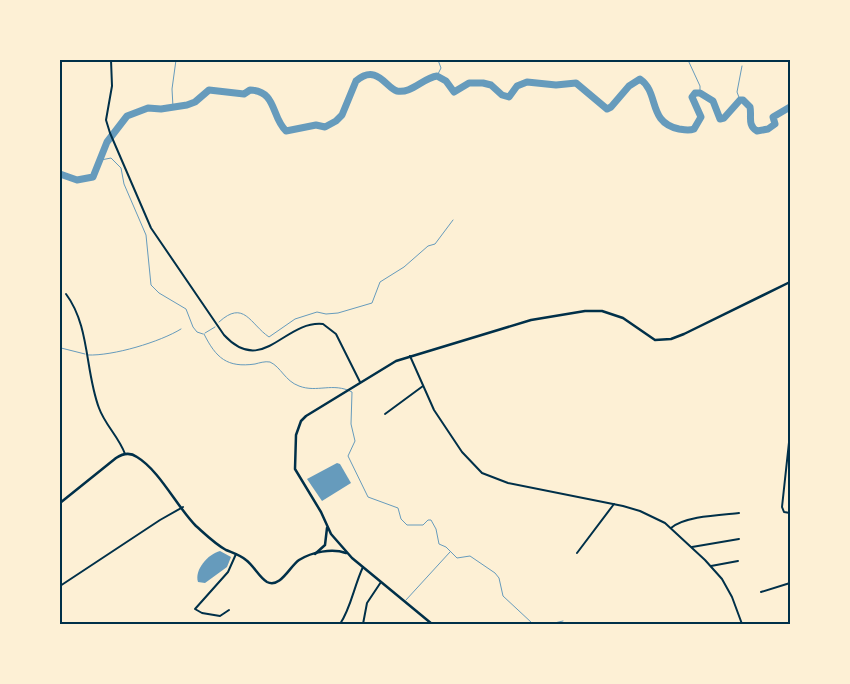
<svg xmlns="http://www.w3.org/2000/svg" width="850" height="684" font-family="Karla,sans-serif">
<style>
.water{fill:#669bbc}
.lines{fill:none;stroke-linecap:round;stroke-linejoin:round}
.stream{stroke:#669bbc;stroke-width:1}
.river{stroke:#669bbc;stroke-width:7}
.minor{stroke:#003049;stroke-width:2}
.tertiary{stroke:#003049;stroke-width:2.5}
.neatline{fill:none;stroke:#003049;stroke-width:2}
</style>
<rect width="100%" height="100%" fill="#fdf0d5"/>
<g class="water">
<path d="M337 463 340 464 351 483 322 501 307 479Z"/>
<path d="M220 551 231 557 227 567 205 583 198 582C194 570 208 554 220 551Z"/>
</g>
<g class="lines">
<g class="stream">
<path d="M688 60 700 86V93"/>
<path d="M437 76 441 68 438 60"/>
<path d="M740 100 737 92 742 66"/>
<path d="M173 107 172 89 176 60"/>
<path d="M101 160 111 158 121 168 124 184 146 235 151 285 159 293 186 309 193 327 197 332 203 334"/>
<path d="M219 322C244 299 250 324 269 337L295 319 317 312 326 314 338 313 372 303 380 282 404 267 428 246 435 244 453 220"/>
<path d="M205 333 215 327"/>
<path d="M204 334C216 358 227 368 255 364 259 363 265 361 270 362 281 367 285 381 299 386 317 393 333 382 352 392L351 424 355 441 348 456 368 497 398 508 401 519 407 525H423L428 520H431L436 529 439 544 446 547 457 558 470 556 495 573 499 578 503 596 532 623 550 624 563 621"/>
<path d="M61 348 85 354"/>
<path d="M88 355C113 356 160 342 181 329"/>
<path d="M406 600 450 552"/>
</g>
<path class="river" d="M60 174 77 180 93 177 107 142 127 116 148 108 161 109 187 105 195 102 209 90 244 94 250 90C277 91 271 117 286 131L316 125 325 127 336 121 342 115 356 81C377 63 386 88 397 91 411 94 423 78 437 76L446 81 454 92 469 83H483L491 85 502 95 509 97 517 86 527 82 556 85 576 83 607 109 611 107 629 86 640 79C660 93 647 122 679 129 685 130 689 131 694 129L701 117 692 97 695 93H700L713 101 720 119 724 118 740 100H743L750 107C752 116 747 125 757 131L768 129 775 124 773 117 790 107"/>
<g class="minor">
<path d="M111 60 112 86 106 120 110 133 151 228 224 335C263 377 284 320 323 324L336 334 360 382"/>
<path d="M66 294C90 326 85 371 99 408 105 425 119 437 125 454"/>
<path d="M410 356 434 410 462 452 482 473 508 483 623 506 640 511 665 523 705 560 722 579 732 597 742 624"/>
<path d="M385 414 423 386"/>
<path d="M790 433 782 507 784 512 790 513"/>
<path d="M671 528C685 516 720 515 739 513"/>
<path d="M692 547 739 539"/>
<path d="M577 553 614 504"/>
<path d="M711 566 738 561"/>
<path d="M60 586 160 520 183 507"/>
<path d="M761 592 790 583"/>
<path d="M229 610 220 616 202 613 195 609 228 572 236 554"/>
<path d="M340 624C351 608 354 586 363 567"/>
<path d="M363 624 367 603 381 582"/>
</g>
<g class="tertiary">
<path d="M60 503 116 458C122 454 130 452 137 457 160 471 177 507 196 526 205 534 215 544 226 550 233 553 240 555 246 560 254 566 259 577 267 582 280 589 290 566 299 560 312 552 332 548 346 553"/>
<path d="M315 554 325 545 327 528"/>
<path d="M432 624 352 558 331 534 321 512 295 469 296 435 301 421 306 416 396 361 531 320 585 311H602L623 318 655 340 671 339 684 334 790 282"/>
</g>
</g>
<rect width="850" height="684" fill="none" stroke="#fdf0d5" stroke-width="122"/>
<rect x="61" y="61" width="728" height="562" class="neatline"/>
</svg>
